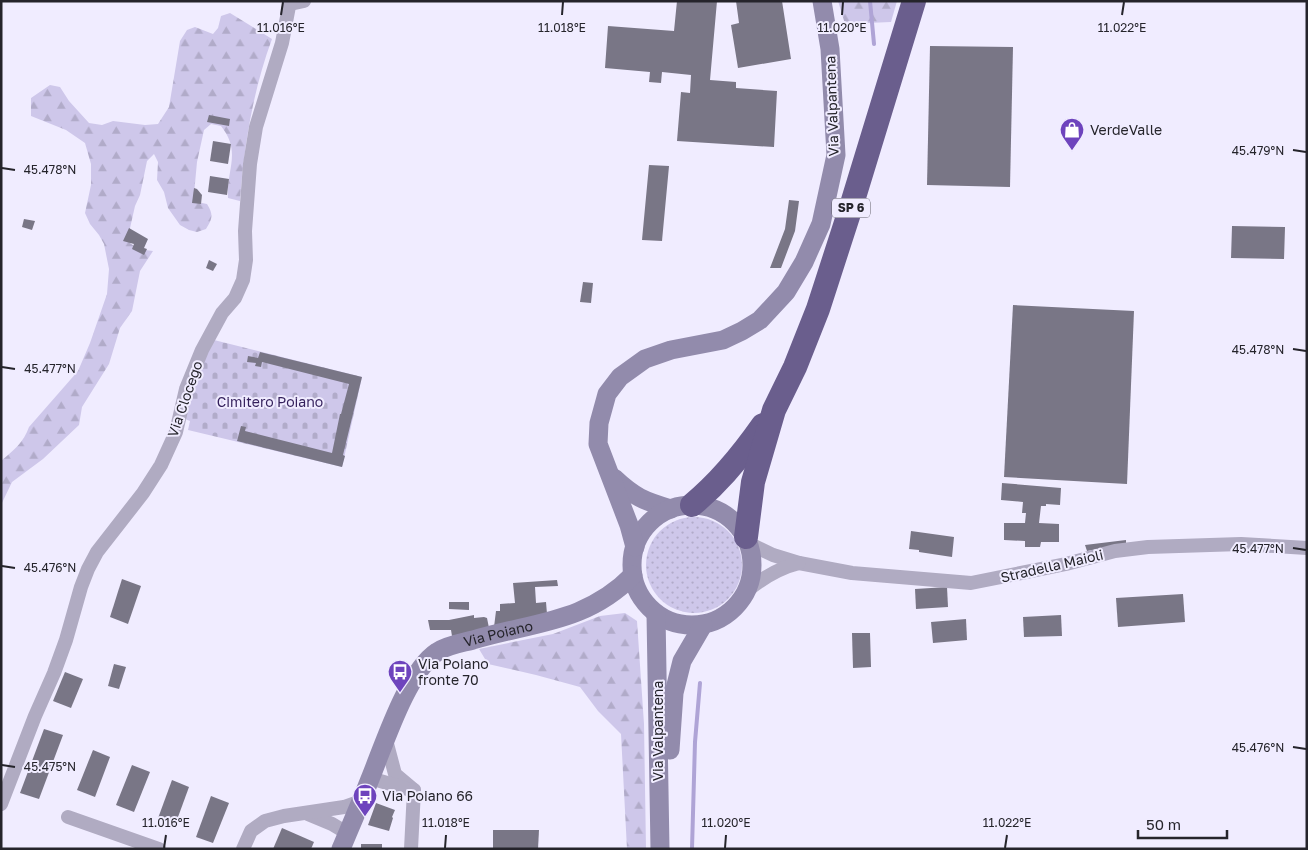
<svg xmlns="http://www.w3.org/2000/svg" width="1308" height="850" font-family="'Golos Text',sans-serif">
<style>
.grass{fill:url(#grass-dots)}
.forest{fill:url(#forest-firs)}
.cemetery{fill:url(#cemetery-stones)}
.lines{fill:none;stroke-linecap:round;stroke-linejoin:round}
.stream{stroke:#afa4d6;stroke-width:4}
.building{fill:#797686}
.street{stroke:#b0abc2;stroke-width:14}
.secondary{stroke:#928bac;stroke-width:19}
.highway{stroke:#6a5e8d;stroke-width:24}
.ticks{fill:none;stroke:#25242b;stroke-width:2}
.labels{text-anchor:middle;stroke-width:4;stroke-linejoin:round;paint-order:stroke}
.shield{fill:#f0ecff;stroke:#62606b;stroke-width:1}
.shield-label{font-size:12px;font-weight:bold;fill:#25242b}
.street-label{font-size:14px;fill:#25242b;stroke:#f0ecff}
.poi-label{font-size:14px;fill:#25242b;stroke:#f0ecff;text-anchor:start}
.park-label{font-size:14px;fill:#331f5b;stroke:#f0ecff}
.ticks-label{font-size:12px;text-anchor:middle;fill:#25242b;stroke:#f0ecff;stroke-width:4;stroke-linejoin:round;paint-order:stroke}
</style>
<defs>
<pattern id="grass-dots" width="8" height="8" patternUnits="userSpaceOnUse" patternTransform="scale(1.25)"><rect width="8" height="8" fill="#cec7ea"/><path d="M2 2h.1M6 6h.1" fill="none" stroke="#b1abc9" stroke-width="1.8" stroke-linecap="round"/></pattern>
<pattern id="forest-firs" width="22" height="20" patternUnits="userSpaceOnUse" patternTransform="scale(1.25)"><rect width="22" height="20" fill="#cec7ea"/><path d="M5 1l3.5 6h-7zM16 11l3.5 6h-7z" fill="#b1abc9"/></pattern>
<pattern id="cemetery-stones" width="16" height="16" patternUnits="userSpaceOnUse" patternTransform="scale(1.25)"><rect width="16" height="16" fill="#cec7ea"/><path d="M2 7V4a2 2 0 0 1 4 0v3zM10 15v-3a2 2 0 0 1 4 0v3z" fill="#b1abc9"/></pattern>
</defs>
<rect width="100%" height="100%" fill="#f0ecff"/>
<circle class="grass" cx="694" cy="565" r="48"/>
<g class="forest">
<path d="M838 1H897L891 22 845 24Z"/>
<path d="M230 13 272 39C253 90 244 146 240 201L228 198C226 170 242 152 221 126L211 124 204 130 197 162 194 194 197 202 207 204C214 215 212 219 206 229L197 232 189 230 180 225 168 208 164 192 157 180 158 162 154 154 147 161 140 195 135 206 128 237 130 243 138 249 153 251 140 271 132 311 120 328 109 364 82 407 79 425 43 459 12 482 1 505V461C13 451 24 442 29 427L78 371 90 343 107 294 109 269 104 244 99 235 90 224 85 213 91 185V164L85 143 66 130 31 116V98L50 85 60 87 69 101 89 123 102 125 113 121 145 125 158 124 169 107 180 41 187 30 195 27 213 34 218 28 221 16Z"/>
<path d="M625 613 637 621 644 724 646 849H627L621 734 598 711 580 687 536 675 488 664 479 649 553 634 600 616Z"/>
</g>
<path class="cemetery" d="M210 339 362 377 342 467 188 430 190 421 185 419 194 384Z"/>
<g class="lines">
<g class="stream">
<path d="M870 1 874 44"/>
<path d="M692 849 695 742 700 683"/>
</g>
</g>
<g class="building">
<path d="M677 1H717L710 80 736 82V88L777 91 774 147 677 141 681 92 690 93 691 75 662 72 661 83 649 82 650 72 605 68 608 26 674 31Z"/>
<path d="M736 1H782L791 59 738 68 731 25 739 23Z"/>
<path d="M930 46 1013 47 1010 187 927 185Z"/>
<path d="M209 115 230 119 229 126 207 122Z"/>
<path d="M213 141 231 144 228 164 210 161Z"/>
<path d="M649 165 669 166 662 241 642 240Z"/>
<path d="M210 176 229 179 227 195 208 192Z"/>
<path d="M194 188 197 189 202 195 201 204 192 203Z"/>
<path d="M789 200 799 201 795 231 781 268H770L785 229Z"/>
<path d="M24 219 35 221 32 230 22 227Z"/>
<path d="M1232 226 1285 227 1284 259 1231 258Z"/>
<path d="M129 228 148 239 144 248 147 249 144 255 132 249 134 244 123 241Z"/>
<path d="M209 260 217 264 213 271 206 268Z"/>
<path d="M583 282 593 283 591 303 580 302Z"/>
<path d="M1013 305 1134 311 1127 484 1004 477Z"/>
<path d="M260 352 362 377 343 455 345 456 342 467 237 441 241 426 246 427 245 431 332 453 340 414H341L349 384 262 362 261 367 255 366 256 363 247 362 248 356 258 358Z"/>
<path d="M1002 483 1061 488 1060 505 1046 504V506H1041L1039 523 1059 524V542H1041L1040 547H1025V541L1004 540V523H1025L1026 513H1022L1023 502 1001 500Z"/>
<path d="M911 531 954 537 952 557 919 552V550L909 549Z"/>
<path d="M1126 540V544L1087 551 1085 545Z"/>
<path d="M122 579 141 586 128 624 110 617Z"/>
<path d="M557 580 558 586 535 587 536 603 546 602 547 614 494 627 496 611H500V604L515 603 513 583Z"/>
<path d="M947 587 948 607 916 609 915 589Z"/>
<path d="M1183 594 1185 622 1118 627 1116 598Z"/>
<path d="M449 602H469V610L449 609Z"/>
<path d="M474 615V618L484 617 487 618 489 628 452 636 451 630H430L428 620H449Z"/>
<path d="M1061 615 1062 636 1024 637 1023 617Z"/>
<path d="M966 619 967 640 933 643 931 622Z"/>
<path d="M852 633H870L871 667 853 668Z"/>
<path d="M114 664 126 667 119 689 108 686Z"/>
<path d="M65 672 83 679 71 708 53 701Z"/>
<path d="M44 729 63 735 39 799 20 793Z"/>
<path d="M93 750 110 757 95 797 77 790Z"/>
<path d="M132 765 150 772 134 812 116 805Z"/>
<path d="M172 780 189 787 174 828 157 821Z"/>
<path d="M211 796 229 803 213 843 196 837Z"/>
<path d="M376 803 395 810 392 817 393 818 389 831 368 825Z"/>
<path d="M282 828 314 842 311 849H273Z"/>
<path d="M493 830H539L538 849H493Z"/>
<rect x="361" y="844" width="21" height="5"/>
</g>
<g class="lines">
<g class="street">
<path d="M290 4 304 1"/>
<path d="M748 543 773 555 799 563 852 573 971 583 1066 564 1115 551 1148 547 1241 544 1307 548"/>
<path d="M748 590C764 577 779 568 799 563"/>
<path d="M386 740 395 774 414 790"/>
<path d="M370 778 411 790"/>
<path d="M1 804 35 716 54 673 66 640 81 587 88 569 97 552 143 493 161 465 176 432 186 389 202 350 222 313 235 298 243 280 246 260 245 231 250 164 256 127 282 43 290 1"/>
<path d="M308 814 332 824 347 833"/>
<path d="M68 817 159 849"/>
<path d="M243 849 251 831 265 821 284 816 344 807 361 801"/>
<path d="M411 849 414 790"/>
</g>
<g class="secondary">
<path d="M614 478C634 497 644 501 671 509"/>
<circle cx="692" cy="565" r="60"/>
<path d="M635 547 629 525 598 444 599 423 607 394 620 377 645 359 671 350 723 340 742 331 760 320 786 292 804 262 821 224 836 155 830 49 822 1"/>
<path d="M656 614 660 849"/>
<path d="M670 750 674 693 682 661 703 625"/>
<path id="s1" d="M341 849C351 825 361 802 370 779 384 745 407 672 437 652 447 645 462 643 473 640 533 622 586 623 633 575"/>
</g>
<g class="highway">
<path d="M692 505C720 482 742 455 763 425"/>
<path d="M746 537 753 482 774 410 795 367 818 309 851 207 914 1"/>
</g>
</g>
<path class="ticks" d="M281 15 283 2M562 15 563 2M842 15 843 2M1122 15 1124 2M1293 150 1306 152M2 168 15 170M1293 349 1306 351M2 367 15 369M1293 548 1306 550M2 566 15 568M1293 747 1306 749M2 765 15 767M164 848 166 835M445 848 446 835M725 848 726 835M1005 848 1007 835"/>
<defs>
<symbol id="shop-pin" viewBox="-11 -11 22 30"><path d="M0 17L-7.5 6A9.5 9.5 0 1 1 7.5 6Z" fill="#6e44bd" stroke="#f0ecff"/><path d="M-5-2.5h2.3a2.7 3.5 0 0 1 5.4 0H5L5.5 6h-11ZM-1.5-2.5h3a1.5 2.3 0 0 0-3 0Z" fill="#fff"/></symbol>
<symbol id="bus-pin" viewBox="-11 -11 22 30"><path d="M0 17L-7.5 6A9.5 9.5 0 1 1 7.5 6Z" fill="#6e44bd" stroke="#f0ecff"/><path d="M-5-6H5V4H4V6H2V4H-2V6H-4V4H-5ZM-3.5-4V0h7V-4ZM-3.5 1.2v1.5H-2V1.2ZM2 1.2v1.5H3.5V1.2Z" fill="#fff"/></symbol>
</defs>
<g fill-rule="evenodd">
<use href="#shop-pin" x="1058" y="116" width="28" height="38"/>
<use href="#bus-pin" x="386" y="658" width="28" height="38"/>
<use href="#bus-pin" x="351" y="782" width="28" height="38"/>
</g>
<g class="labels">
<rect class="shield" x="832" y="198.5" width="38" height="19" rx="4"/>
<g class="shield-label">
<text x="851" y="212">SP 6</text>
</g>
<g class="street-label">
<text transform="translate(832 106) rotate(-92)" y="5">Via Valpantena</text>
<text transform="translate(185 399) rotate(-71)" y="5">Via Clocego</text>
<text transform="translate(1052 566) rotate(-13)" y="5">Stradella Maioli</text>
<text dy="5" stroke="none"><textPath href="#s1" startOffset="285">Via Poiano</textPath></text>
<text transform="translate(658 731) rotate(-90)" y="5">Via Valpantena</text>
</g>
<g class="poi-label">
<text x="1090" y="135">VerdeValle</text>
<text x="418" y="669">Via Poiano<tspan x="418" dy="16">fronte 70</tspan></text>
<text x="382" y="801">Via Poiano 66</text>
</g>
<g class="park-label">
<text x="270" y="407">Cimitero Poiano</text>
</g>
</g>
<g class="ticks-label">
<text x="281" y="32">11.016°E</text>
<text x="562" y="32">11.018°E</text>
<text x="842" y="32">11.020°E</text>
<text x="1122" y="32">11.022°E</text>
<text x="1258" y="155">45.479°N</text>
<text x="50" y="174">45.478°N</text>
<text x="1258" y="354">45.478°N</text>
<text x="50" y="373">45.477°N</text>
<text x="1258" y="553">45.477°N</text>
<text x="50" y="572">45.476°N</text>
<text x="1258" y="752">45.476°N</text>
<text x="50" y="771">45.475°N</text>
<text x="166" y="827">11.016°E</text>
<text x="446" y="827">11.018°E</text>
<text x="726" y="827">11.020°E</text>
<text x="1007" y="827">11.022°E</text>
</g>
<rect width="1308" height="850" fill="none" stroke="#25242b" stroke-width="5"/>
<path d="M1138 830v8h89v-8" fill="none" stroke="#25242b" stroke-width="2.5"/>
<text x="1146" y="830" font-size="15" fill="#25242b" stroke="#f0ecff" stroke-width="4" paint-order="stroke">50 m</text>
</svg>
